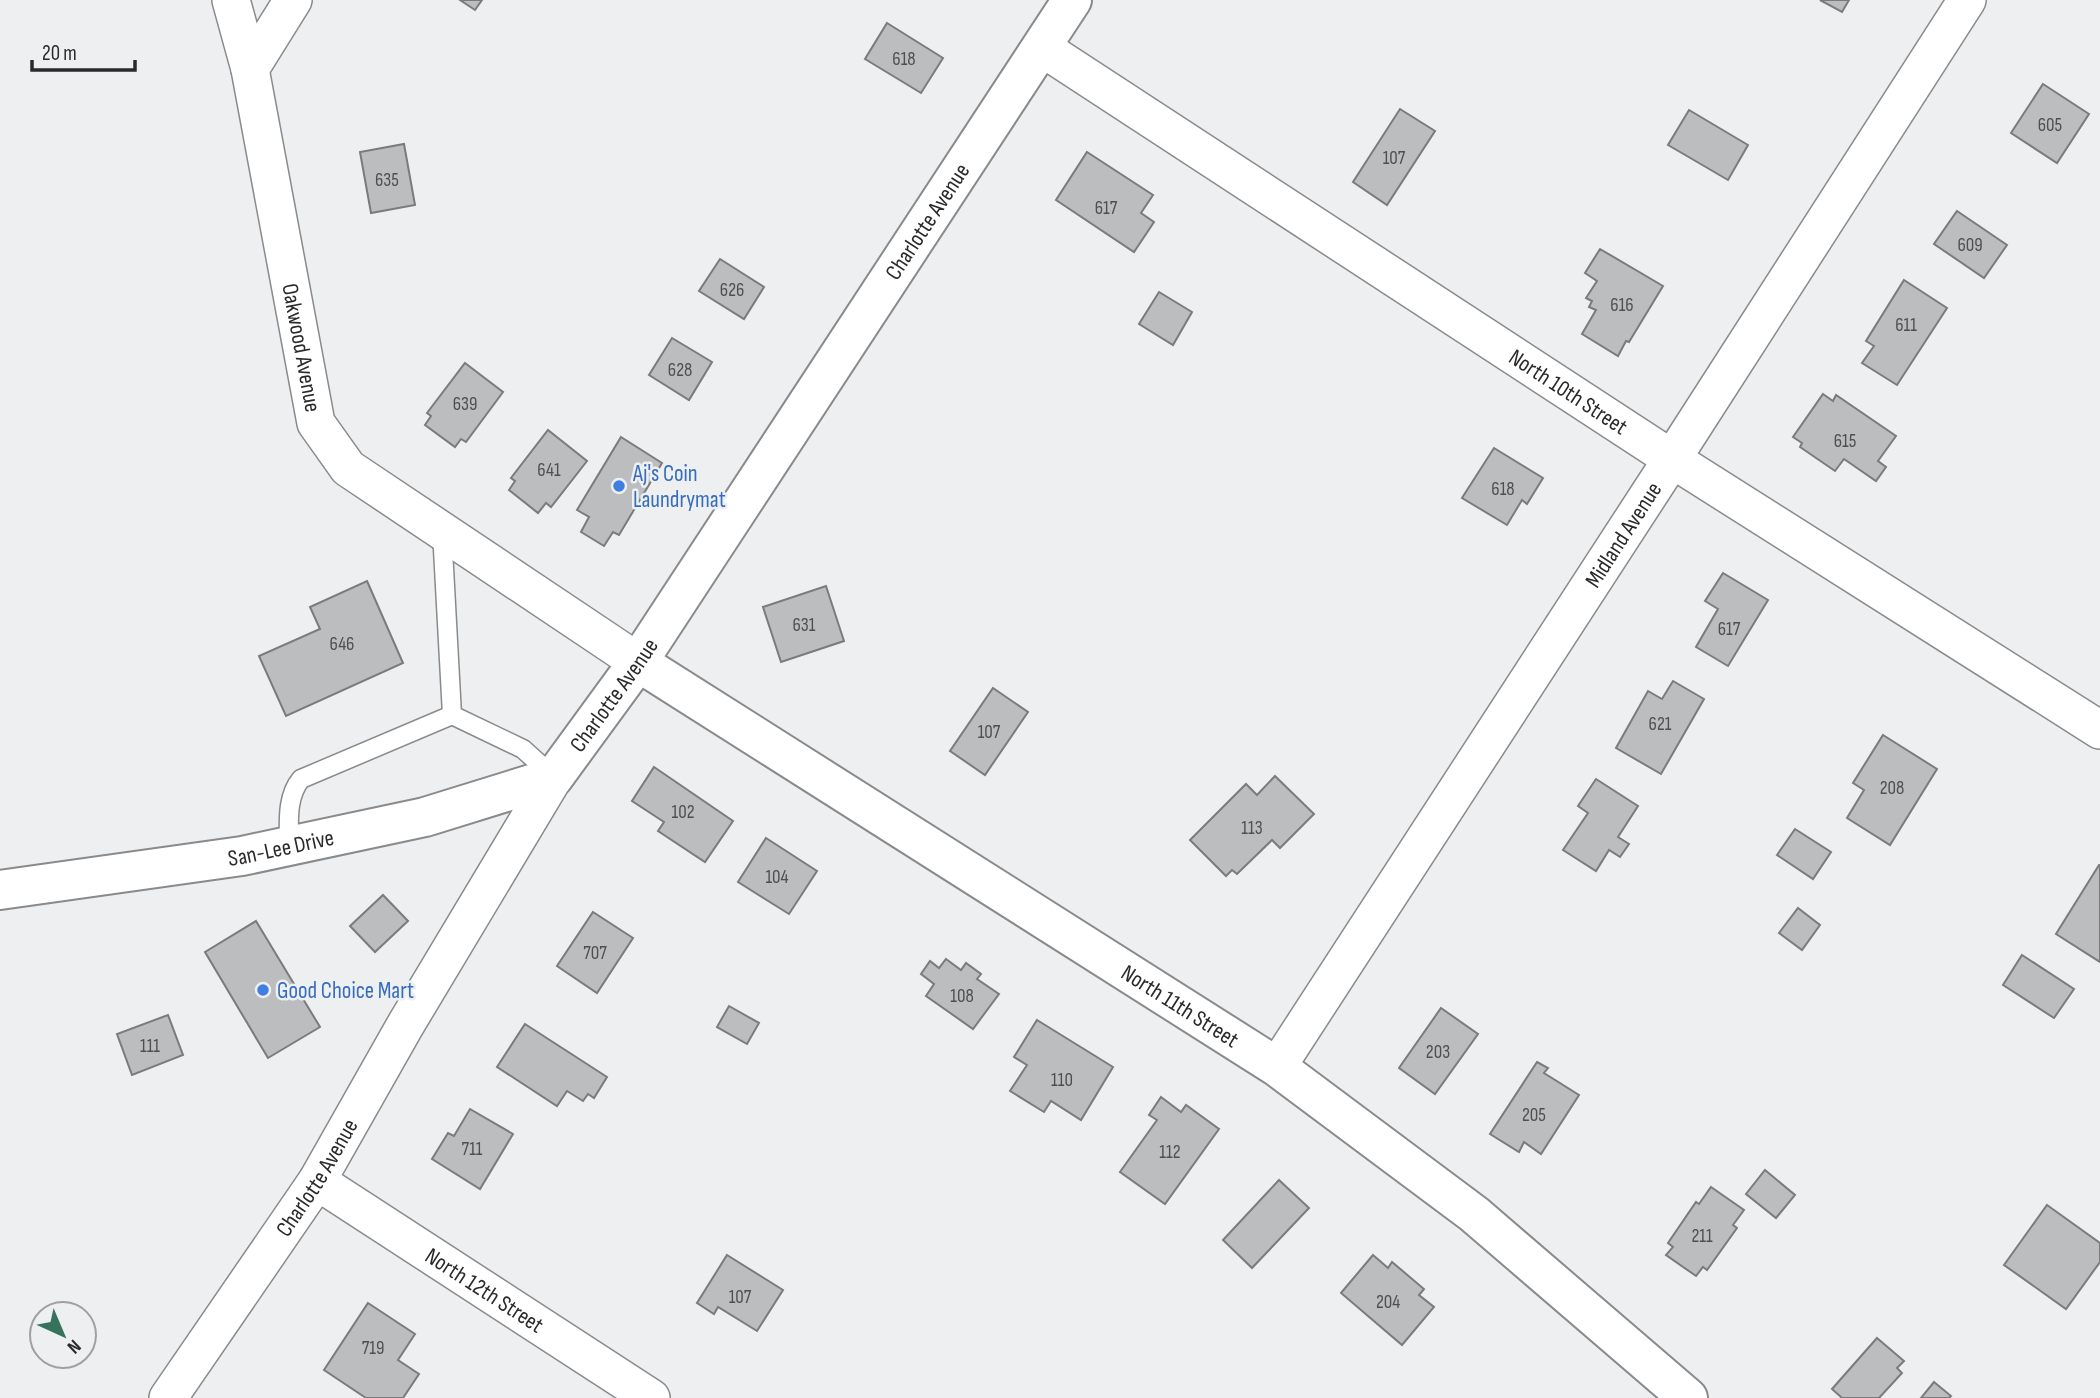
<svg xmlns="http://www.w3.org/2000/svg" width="2100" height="1398" font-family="'Sofia Sans Condensed',sans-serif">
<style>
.building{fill:#bcbdbf;stroke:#7b7b7d;stroke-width:2}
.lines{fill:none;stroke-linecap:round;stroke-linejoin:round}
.lane-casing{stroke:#898a8c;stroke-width:21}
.street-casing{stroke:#898a8c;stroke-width:40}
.secondary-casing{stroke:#898a8c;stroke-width:42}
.lane{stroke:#fff;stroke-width:18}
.street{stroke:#fff;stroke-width:37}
.secondary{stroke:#fff;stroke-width:38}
.shop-dot{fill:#3f7fe0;stroke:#eeeff1;stroke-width:2.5}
.labels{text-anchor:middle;stroke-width:5;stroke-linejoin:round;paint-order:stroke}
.number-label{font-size:19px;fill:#4e4f50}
.street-label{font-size:23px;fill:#2a2a2b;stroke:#eeeff1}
.shop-label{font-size:23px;fill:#366cbe;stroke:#eeeff1;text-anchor:start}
</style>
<rect width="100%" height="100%" fill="#eeeff1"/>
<g class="building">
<path d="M460 0H482L475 10Z"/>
<path d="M1820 0H1849L1842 12Z"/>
<path d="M887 23 943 58 921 93 865 59Z"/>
<path d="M2043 84 2089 114 2057 163 2011 133Z"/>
<path d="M1400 109 1435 131 1387 205 1353 182Z"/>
<path d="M1689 110 1748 145 1728 180 1668 145Z"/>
<path d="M404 144 415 205 371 213 360 152Z"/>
<path d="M1087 152 1153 195 1141 213 1154 222 1134 252 1056 200Z"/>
<path d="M1957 211 2007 245 1984 278 1934 244Z"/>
<path d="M1600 249 1663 286 1629 342 1626 341 1618 356 1582 334 1596 310 1589 307 1592 301 1586 298 1597 281 1585 273Z"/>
<path d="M720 259 764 287 744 319 699 291Z"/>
<path d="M1904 280 1947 308 1897 385 1862 363 1874 346 1866 341Z"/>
<path d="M1159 292 1192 312 1173 345 1139 324Z"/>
<path d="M672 338 712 362 689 400 649 375Z"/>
<path d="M465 363 503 392 466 442 461 439 455 447 425 425 431 416 427 413Z"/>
<path d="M1823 394 1833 401 1836 395 1896 436 1878 461 1886 467 1876 481 1844 459 1835 471 1800 447 1802 443 1793 437Z"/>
<path d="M548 430 587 461 551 507 546 503 538 513 509 490 515 481 511 478Z"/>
<path d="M621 437 662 463 619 535 613 532 604 546 581 532 589 517 577 510Z"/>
<path d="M1494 448 1543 478 1527 504 1522 500 1507 525 1462 498Z"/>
<path d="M1723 573 1768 600 1728 666 1696 647 1718 609 1705 601Z"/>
<path d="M367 581 403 663 286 716 259 656 320 629 310 607Z"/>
<path d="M826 586 844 641 781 662 763 607Z"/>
<path d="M1673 681 1704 699 1661 774 1616 748 1648 691 1662 699Z"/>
<path d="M993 688 1028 712 985 775 950 751Z"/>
<path d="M1883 735 1937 769 1890 845 1847 818 1864 790 1853 783Z"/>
<path d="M654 767 733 821 705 862 658 831 664 822 632 801Z"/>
<path d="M1275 776 1314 814 1280 848 1272 840 1237 874 1232 870 1226 876 1190 840 1246 784 1257 795Z"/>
<path d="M1596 779 1638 806 1618 837 1629 844 1620 857 1609 850 1596 871 1563 850 1588 813 1578 806Z"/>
<path d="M1795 829 1831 852 1813 879 1777 855Z"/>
<path d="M766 838 817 871 789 914 738 882Z"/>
<path d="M2099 865H2100V962L2056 934Z"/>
<path d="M383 895 408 921 375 952 350 926Z"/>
<path d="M1798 908 1820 925 1802 950 1779 933Z"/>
<path d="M593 912 633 938 597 993 557 966Z"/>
<path d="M256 921 320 1027 268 1058 205 952Z"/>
<path d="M2022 955 2074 989 2054 1018 2003 985Z"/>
<path d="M946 959 961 970 966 963 981 974 977 979 999 994 973 1029 926 996 934 984 921 974 930 961 939 968Z"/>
<path d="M729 1006 759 1023 747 1044 717 1027Z"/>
<path d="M1441 1008 1478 1034 1435 1094 1399 1068Z"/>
<path d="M168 1015 183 1055 132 1075 117 1034Z"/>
<path d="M1037 1020 1113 1067 1081 1120 1051 1101 1044 1112 1010 1091 1027 1065 1014 1057Z"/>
<path d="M525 1024 607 1077 594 1098 588 1094 583 1101 567 1091 557 1106 497 1067Z"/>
<path d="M1537 1062 1548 1068 1544 1073 1579 1095 1541 1154 1524 1142 1519 1152 1490 1134Z"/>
<path d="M1161 1097 1181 1112 1186 1105 1219 1129 1165 1204 1120 1172 1157 1120 1149 1115Z"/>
<path d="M470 1109 513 1134 480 1189 432 1159 448 1133 454 1136Z"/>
<path d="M1765 1170 1795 1195 1776 1218 1746 1194Z"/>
<path d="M1279 1180 1309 1208 1252 1268 1223 1240Z"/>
<path d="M1711 1187 1744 1210 1733 1225 1737 1228 1707 1270 1703 1267 1696 1276 1666 1255 1673 1247 1668 1243 1696 1202 1699 1204Z"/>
<path d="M2047 1205 2100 1243V1262L2066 1309 2004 1265Z"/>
<path d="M727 1255 783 1290 757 1331 718 1307 714 1314 697 1303Z"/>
<path d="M1373 1255 1388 1268 1392 1262 1424 1289 1419 1295 1434 1307 1402 1345 1341 1293Z"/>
<path d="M368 1303 415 1334 398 1360 419 1374 403 1398H366L324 1370Z"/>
<path d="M1877 1338 1904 1361 1897 1368 1902 1373 1879 1398H1842L1832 1389Z"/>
<path d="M1934 1382 1951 1396 1949 1398H1921Z"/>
</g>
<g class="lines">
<defs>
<g id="lane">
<path d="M442 531 452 715 523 749 554 777"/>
<path d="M289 846C289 823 286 797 301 779L452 715"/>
</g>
<g id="street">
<path id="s1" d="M231 0 250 69 316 423 348 468 638 662"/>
<path id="s2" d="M1041 47 1672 459 2100 730"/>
<path d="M250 69 293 0"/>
<path id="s3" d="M1277 1067 1672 459 1967 0"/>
<path id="s4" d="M317 1181 651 1398"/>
<path id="s5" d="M168 1398 317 1181 406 1024 554 777"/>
</g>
<g id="secondary">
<path id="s6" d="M638 662 1277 1067 1474 1214 1688 1398"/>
<path id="s7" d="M0 890 242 856 425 817 554 777 638 662 1072 0"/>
</g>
</defs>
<use href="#lane" class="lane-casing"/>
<use href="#street" class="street-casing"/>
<use href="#secondary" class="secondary-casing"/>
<use href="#lane" class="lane"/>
<use href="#street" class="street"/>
<use href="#secondary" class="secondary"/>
</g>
<g class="shop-dot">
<circle cx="619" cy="486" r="7"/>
<circle cx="263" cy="990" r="7"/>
</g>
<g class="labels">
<g class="number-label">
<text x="904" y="65">618</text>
<text x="2050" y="131">605</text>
<text x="1394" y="164">107</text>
<text x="387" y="186">635</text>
<text x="1106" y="214">617</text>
<text x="1970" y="251">609</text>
<text x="732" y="296">626</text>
<text x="1622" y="311">616</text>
<text x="1906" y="331">611</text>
<text x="680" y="376">628</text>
<text x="465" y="410">639</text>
<text x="1845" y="447">615</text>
<text x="549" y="476">641</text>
<text x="1503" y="495">618</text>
<text x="804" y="631">631</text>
<text x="1729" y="635">617</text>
<text x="342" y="650">646</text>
<text x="1660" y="730">621</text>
<text x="989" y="738">107</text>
<text x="1892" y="794">208</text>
<text x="683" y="818">102</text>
<text x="1252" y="834">113</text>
<text x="777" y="883">104</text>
<text x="595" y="959">707</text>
<text x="962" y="1002">108</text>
<text x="150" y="1052">111</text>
<text x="1438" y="1058">203</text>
<text x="1062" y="1086">110</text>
<text x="1534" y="1121">205</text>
<text x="472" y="1155">711</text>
<text x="1170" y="1158">112</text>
<text x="1702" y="1242">211</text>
<text x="740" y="1303">107</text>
<text x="1388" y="1308">204</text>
<text x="373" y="1354">719</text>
</g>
<g class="street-label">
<text dy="8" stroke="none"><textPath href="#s7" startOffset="1236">Charlotte Avenue</textPath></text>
<text dy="8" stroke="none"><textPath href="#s1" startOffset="355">Oakwood Avenue</textPath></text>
<text dy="8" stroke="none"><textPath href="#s2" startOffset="630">North 10th Street</textPath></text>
<text dy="8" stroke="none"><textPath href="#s3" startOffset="635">Midland Avenue</textPath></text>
<text dy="8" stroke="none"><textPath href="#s7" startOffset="668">Charlotte Avenue</textPath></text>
<text dy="8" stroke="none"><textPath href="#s7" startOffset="284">San-Lee Drive</textPath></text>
<text dy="8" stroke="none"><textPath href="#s6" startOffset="642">North 11th Street</textPath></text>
<text dy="8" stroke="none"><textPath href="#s5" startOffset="266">Charlotte Avenue</textPath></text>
<text dy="8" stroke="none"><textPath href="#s4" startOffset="200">North 12th Street</textPath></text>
</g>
<g class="shop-label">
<text x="633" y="481">Aj's Coin<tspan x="633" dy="26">Laundrymat</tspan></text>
<text x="277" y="998">Good Choice Mart</text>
</g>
</g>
<g transform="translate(63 1335) rotate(136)"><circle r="33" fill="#eeeff1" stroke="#a0a0a2" stroke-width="2"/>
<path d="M0-5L12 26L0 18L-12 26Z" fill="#37725c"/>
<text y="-10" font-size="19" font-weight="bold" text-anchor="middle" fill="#2a2a2b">N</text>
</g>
<path d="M32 60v10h103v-10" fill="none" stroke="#2a2a2b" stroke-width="3.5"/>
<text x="42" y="60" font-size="21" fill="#2a2a2b" stroke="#eeeff1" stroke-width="5" paint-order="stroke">20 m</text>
</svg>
